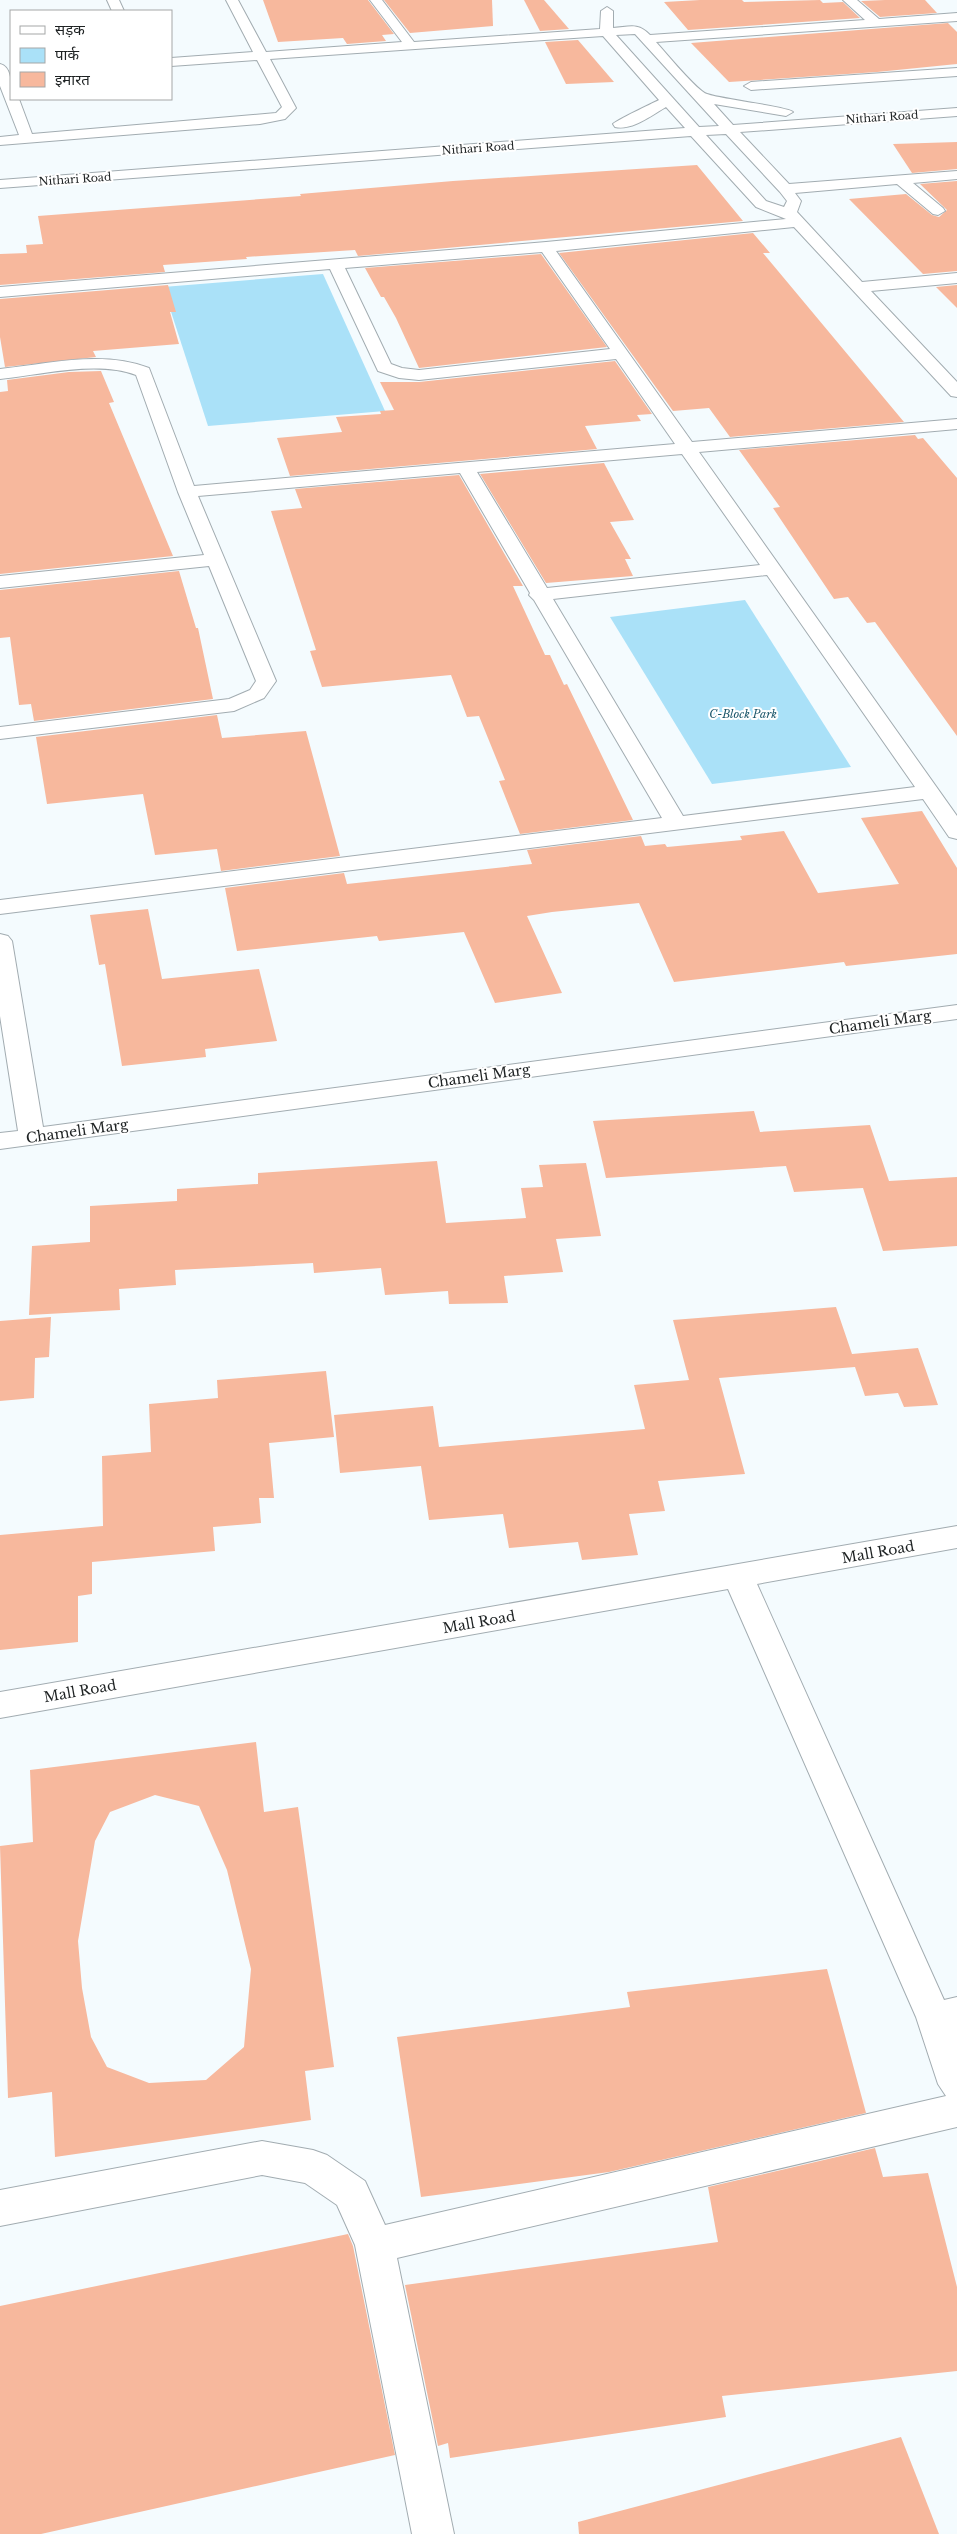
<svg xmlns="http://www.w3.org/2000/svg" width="957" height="2534" font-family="'Libre Baskerville','Noto Sans Devanagari',serif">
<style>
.green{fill:#aae1f8}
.building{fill:#f7b89d;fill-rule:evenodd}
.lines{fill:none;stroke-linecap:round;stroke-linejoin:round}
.minor-casing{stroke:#a2acb1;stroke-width:2}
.minor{fill:#fff;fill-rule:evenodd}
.labels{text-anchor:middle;stroke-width:4;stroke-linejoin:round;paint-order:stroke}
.far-street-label{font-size:11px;fill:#1e2223;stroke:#fff}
.far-park-label{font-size:11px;font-style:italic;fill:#1b566a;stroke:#fff}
.street-label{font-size:14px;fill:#1e2223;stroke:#fff}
</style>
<rect width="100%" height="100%" fill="#f4fbfe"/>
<g class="green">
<path d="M323 274 385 411 208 426 163 287Z"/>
<path d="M745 600 851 767 712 784 610 617Z"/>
</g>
<g class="building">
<path d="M263 0H368L394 34 382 35 386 41 347 44 343 38 278 42Z"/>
<path d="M384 0H492L493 26 410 33Z"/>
<path d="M524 0H544L569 29 540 31Z"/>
<path d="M700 0H742L744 2 820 0 823 3 843 2 860 18 688 30 664 2Z"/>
<path d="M885 0H925L937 13 880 17 861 1Z"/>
<path d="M948 23 957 32V64L877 72 729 82 691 43Z"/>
<path d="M578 40 614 82 566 84 545 42Z"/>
<path d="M957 142V169L912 173 893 144Z"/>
<path d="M697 165 743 221 358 256 355 250 246 257 247 259 163 265 165 272 0 285V254L27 253 26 245 43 244 38 216 301 196 300 194 453 181Z"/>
<path d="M957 181V271L923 274 849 199 906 194 932 215 939 217 947 210 920 184Z"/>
<path d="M753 233 770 253H763L904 422 730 437 709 408 673 411 559 253Z"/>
<path d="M541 254 607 347 419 368 396 318 384 297H381L365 268Z"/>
<path d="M168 285 176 312H170L179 344 93 351 96 357 5 367 0 337V299Z"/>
<path d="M957 285V308L936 287Z"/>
<path d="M615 361 652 414 637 415 641 421 585 426 597 449 290 476 277 438 342 432 336 417 381 414 380 411 394 410 380 382H419Z"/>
<path d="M101 371 114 402 109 403 173 556 0 574V392L8 391 7 380 69 372Z"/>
<path d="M915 435 918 439 923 438 957 478V736L875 622 867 623 848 597 834 599 773 508 780 507 739 450Z"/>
<path d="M604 463 634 520 610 522 631 559H625L633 576 546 583 480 474Z"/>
<path d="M459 475 523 586H513L545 655H550L564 685 567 684 633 820 520 834 499 781 505 780 479 716 467 717 451 675 322 687 310 651 316 650 271 511 302 508 295 489Z"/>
<path d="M179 571 196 628H198L213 699 34 721 31 704 19 705 10 637 0 638V590Z"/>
<path d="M217 715 222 738 306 731 340 856 221 871 217 849 155 855 143 794 47 804 36 737Z"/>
<path d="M922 811 957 868V954L846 966 844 962 674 982 639 903 552 912 527 916 562 993 495 1003 464 932 379 941 377 936 237 951 225 888 344 873 347 884 532 864 527 850 641 836 645 846 665 844 667 847 742 840 740 836 784 831 818 893 899 884 861 818Z"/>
<path d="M148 909 162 979 259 969 277 1041 205 1049 206 1057 122 1066 105 964 99 965 90 915Z"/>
<path d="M754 1111 760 1132 870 1125 889 1181 957 1177V1246L883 1251 863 1188 794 1192 786 1166 606 1178 593 1121Z"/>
<path d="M437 1161 446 1223 526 1218 521 1188 543 1187 539 1165 586 1163 601 1236 556 1239 563 1272 504 1276 508 1303 449 1304 448 1291 385 1295 381 1268 314 1273 313 1263 175 1270 176 1285 119 1289 120 1310 29 1315 32 1246 90 1242V1206L177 1201V1189L258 1184V1173Z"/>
<path d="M836 1307 852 1354 918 1348 938 1405 904 1407 898 1393 865 1396 855 1367 719 1378 745 1474 658 1481 665 1511 629 1514 638 1555 582 1560 578 1542 509 1548 503 1514 429 1520 421 1466 340 1473 334 1415 433 1406 439 1447 645 1429 634 1385 689 1380 673 1320Z"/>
<path d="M51 1317 49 1357 35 1358 34 1398 0 1401V1321Z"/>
<path d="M326 1371 334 1437 269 1443 274 1498H259L261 1523 213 1527 215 1551 92 1562V1594L78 1596V1642L0 1650V1535L103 1526 102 1456 151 1452 149 1404 218 1398 217 1380Z"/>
<path d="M256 1742 264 1812 298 1807 334 2067 305 2071 311 2120 55 2157 52 2092 8 2098 0 1846 33 1842 30 1770ZM155 1795 199 1806 227 1870 251 1969 244 2047 206 2080 149 2083 107 2067 91 2037 82 1988 78 1941 95 1841 110 1812Z"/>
<path d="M827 1969 866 2113 609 2172 421 2197 397 2037 630 2007 627 1992Z"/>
<path d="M875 2148 883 2177 928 2173 957 2287V2371L722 2396 726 2417 450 2458 448 2443 438 2446 405 2285 718 2242 708 2187Z"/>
<path d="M348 2234 353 2246 395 2455 41 2534H0V2306Z"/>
<path d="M901 2437 939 2534H579L578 2522Z"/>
</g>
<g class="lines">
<defs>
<g id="minor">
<path d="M107 0H119L124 11H112Z"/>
<path d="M226 0H238L266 52 402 42 370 0H382L414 42 600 29 601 11 607 7 613 11V28C629 27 638 22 650 35L865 20 843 0H857L879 19 957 13V21L656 42C665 52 698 92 707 94 720 99 789 107 793 112L786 116 714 104 733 125 957 108V116L740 132 789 184 957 171V179L913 183 943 208 945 211 938 215 933 214 897 184 795 193 801 201 797 212 862 282 957 273V283L871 291 957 382V397L951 396 794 227 556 251 692 442 957 419V429L699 452 957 816V839L949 837 923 799 0 914V900L662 818 534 600 529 595 530 593 460 473 198 496 276 681 264 698 234 711 0 739V727L229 699 250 690 256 681 209 566 0 588V576L204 555 178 492 136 375C97 360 40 375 0 379V369C49 364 102 350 149 368L194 486 675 444 616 359 419 380 399 378 378 371 330 269 0 297V287L546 242 786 219 756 207 691 136 0 188V180L685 128 666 107C652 115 632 131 615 127L613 124C617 120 651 104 659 100L603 36 270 59 296 108 285 119 260 124 0 145V137L19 135 0 86V64C13 67 11 88 11 99H19L32 134 276 113 282 107 257 60 171 66V58L253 52ZM635 34 719 126 699 127 616 35ZM726 134 780 192 787 201 784 207 766 201 706 135ZM542 252 610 349 419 370 402 368 391 364 345 268ZM682 454 760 565 547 588 477 472ZM767 575 915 787 683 816 553 599Z"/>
<path d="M957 68V76L751 90 744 86 751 82Z"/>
<path d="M0 934 8 936 12 941 43 1127 957 1005V1019L0 1149V1133L18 1131 0 1016Z"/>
<path d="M957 1526V1548L757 1584 944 2000 957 1997V2127L397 2258 454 2534H412L355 2245 337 2205 305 2183 262 2175 0 2226V2190L262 2141 313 2150 327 2155 365 2181 385 2225 946 2096 938 2084 916 2017 728 1589 0 1718V1692Z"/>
</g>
</defs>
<use href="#minor" class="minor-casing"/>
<use href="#minor" class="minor"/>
</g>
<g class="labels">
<g class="far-street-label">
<text transform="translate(882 117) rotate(-4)" y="4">Nithari Road</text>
<text transform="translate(478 148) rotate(-4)" y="4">Nithari Road</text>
<text transform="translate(75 179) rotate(-4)" y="4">Nithari Road</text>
</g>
<g class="far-park-label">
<text x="743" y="718">C-Block Park</text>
</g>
<g class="street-label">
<text transform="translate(880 1022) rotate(-8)" y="5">Chameli Marg</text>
<text transform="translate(479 1076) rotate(-8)" y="5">Chameli Marg</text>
<text transform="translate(77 1131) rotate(-8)" y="5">Chameli Marg</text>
<text transform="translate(878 1552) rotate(-10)" y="5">Mall Road</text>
<text transform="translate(479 1622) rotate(-10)" y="5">Mall Road</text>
<text transform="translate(80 1691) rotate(-10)" y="5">Mall Road</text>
</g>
</g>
<rect x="10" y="10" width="162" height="90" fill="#ffffff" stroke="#a5a7a7"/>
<rect x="20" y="26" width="25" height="8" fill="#ffffff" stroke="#a5a7a7"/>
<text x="55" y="35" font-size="15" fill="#1e2223">सड़क</text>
<rect x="20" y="48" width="25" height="15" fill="#aae1f8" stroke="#a5a7a7"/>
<text x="55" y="60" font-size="15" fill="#1e2223">पार्क</text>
<rect x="20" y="72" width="25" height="15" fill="#f7b89d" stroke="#a5a7a7"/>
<text x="55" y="85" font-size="15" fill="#1e2223">इमारत</text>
</svg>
